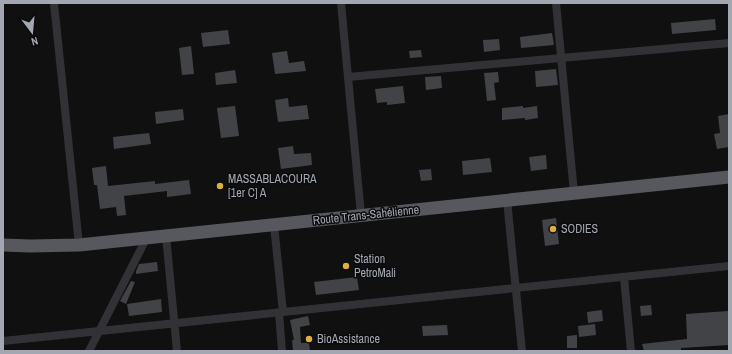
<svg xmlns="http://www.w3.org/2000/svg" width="732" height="354" font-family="'Archivo Narrow',sans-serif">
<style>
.building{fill:#424347}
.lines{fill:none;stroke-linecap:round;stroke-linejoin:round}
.minor{stroke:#323236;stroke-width:8}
.trunk{stroke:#56585e;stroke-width:13}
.poi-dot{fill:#dbb03f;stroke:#0b0b0c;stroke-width:1.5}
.labels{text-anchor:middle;stroke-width:3;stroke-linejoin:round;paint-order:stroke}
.poi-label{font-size:12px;fill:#a3a7b1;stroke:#0b0b0c;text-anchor:start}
.street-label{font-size:12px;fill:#a3a7b1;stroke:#0b0b0c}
</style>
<rect width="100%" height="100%" fill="#101011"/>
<g class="building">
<path d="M715 19 716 30 672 34 671 23Z"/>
<path d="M228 30 230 44 203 47 201 33Z"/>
<path d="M552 33 554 45 521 48 520 37Z"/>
<path d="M499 39 500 50 484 52 483 40Z"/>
<path d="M191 46 194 74 182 75 179 48Z"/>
<path d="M421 50 422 57 410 58 409 51Z"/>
<path d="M287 51 289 63 304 61 306 71 275 74 272 53Z"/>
<path d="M556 69 558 85 536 87 535 71Z"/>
<path d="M235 70 237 83 216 85 215 73Z"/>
<path d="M498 72 499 82 494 83 496 100 487 101 484 73Z"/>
<path d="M441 76 442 88 426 90 425 77Z"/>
<path d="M403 86 405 103 387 105V102L377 103 375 89Z"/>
<path d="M288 98 289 107 307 105 309 119 278 122 275 100Z"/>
<path d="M235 106 239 136 221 138 217 108Z"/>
<path d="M523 106V108L537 106 538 118 525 120V118L502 120V108Z"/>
<path d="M183 109 184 120 156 124 155 112Z"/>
<path d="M729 114V147L717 149 714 134 720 133 718 116Z"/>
<path d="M149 133 151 144 114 149 113 137Z"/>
<path d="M293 146 294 154 311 153 312 165 281 169 278 148Z"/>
<path d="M546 155 547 169 531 171 529 157Z"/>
<path d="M490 158 492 172 463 175 462 161Z"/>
<path d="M106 166 108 186 155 181V184L189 180 191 194 167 197V191L124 196 126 215 117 216 116 207 100 209 97 185H94L92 168Z"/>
<path d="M431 169 432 180 421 181 419 170Z"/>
<path d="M556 218 559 244 545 246 542 220Z"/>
<path d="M157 262 158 271 136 274V271L139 264Z"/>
<path d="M357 277 359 290 316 295 314 282Z"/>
<path d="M131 281 135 282 126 304 120 301Z"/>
<path d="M161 299 162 312 129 316 127 304Z"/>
<path d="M651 305 652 315 641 316 640 306Z"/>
<path d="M602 310 603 321 588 323 587 312Z"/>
<path d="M728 311 729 345 681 348V351H644L642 344 687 339 686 314Z"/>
<path d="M308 316 310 325 300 327 301 343H309L310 351H293L292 340H294L290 320Z"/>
<path d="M595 324 596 335 579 337 578 326Z"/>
<path d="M447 325 448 335 423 336 422 326Z"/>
<path d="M577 335V348H567V336Z"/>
</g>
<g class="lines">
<g class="minor">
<path d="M54 3 79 245"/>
<path d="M341 3 361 215"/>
<path d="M556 3 574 193"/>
<path d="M348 77 729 43"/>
<path d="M507 200 522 351"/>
<path d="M274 225 283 312"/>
<path d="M166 236 177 351"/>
<path d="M624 277 631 351"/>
<path d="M279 313 282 351"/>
<path d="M3 341 729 266"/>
<path d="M89 351 147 237"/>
</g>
<path class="trunk" d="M3 245 30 246 79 245 729 177"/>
</g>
<g class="poi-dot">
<circle cx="220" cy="186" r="4"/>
<circle cx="553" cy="229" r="4"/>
<circle cx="346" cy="266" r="4"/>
<circle cx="309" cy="339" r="4"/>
</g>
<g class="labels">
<g class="poi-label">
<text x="228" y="183">MASSABLACOURA<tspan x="228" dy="14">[1er C] A</tspan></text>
<text x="561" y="233">SODIES</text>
<text x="354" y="263">Station<tspan x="354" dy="14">PetroMali</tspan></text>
<text x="317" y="343">BioAssistance</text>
</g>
<g class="street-label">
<text transform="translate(366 215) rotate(-6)" y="4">Route Trans-Sahélienne</text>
</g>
</g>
<rect width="732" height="354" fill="none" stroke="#a3a7b1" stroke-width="8"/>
<g transform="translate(32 32) rotate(164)" stroke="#0b0b0c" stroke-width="3" paint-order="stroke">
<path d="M0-3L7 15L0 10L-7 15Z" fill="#a3a7b1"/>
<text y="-6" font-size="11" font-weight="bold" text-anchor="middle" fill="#a3a7b1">N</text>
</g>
</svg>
